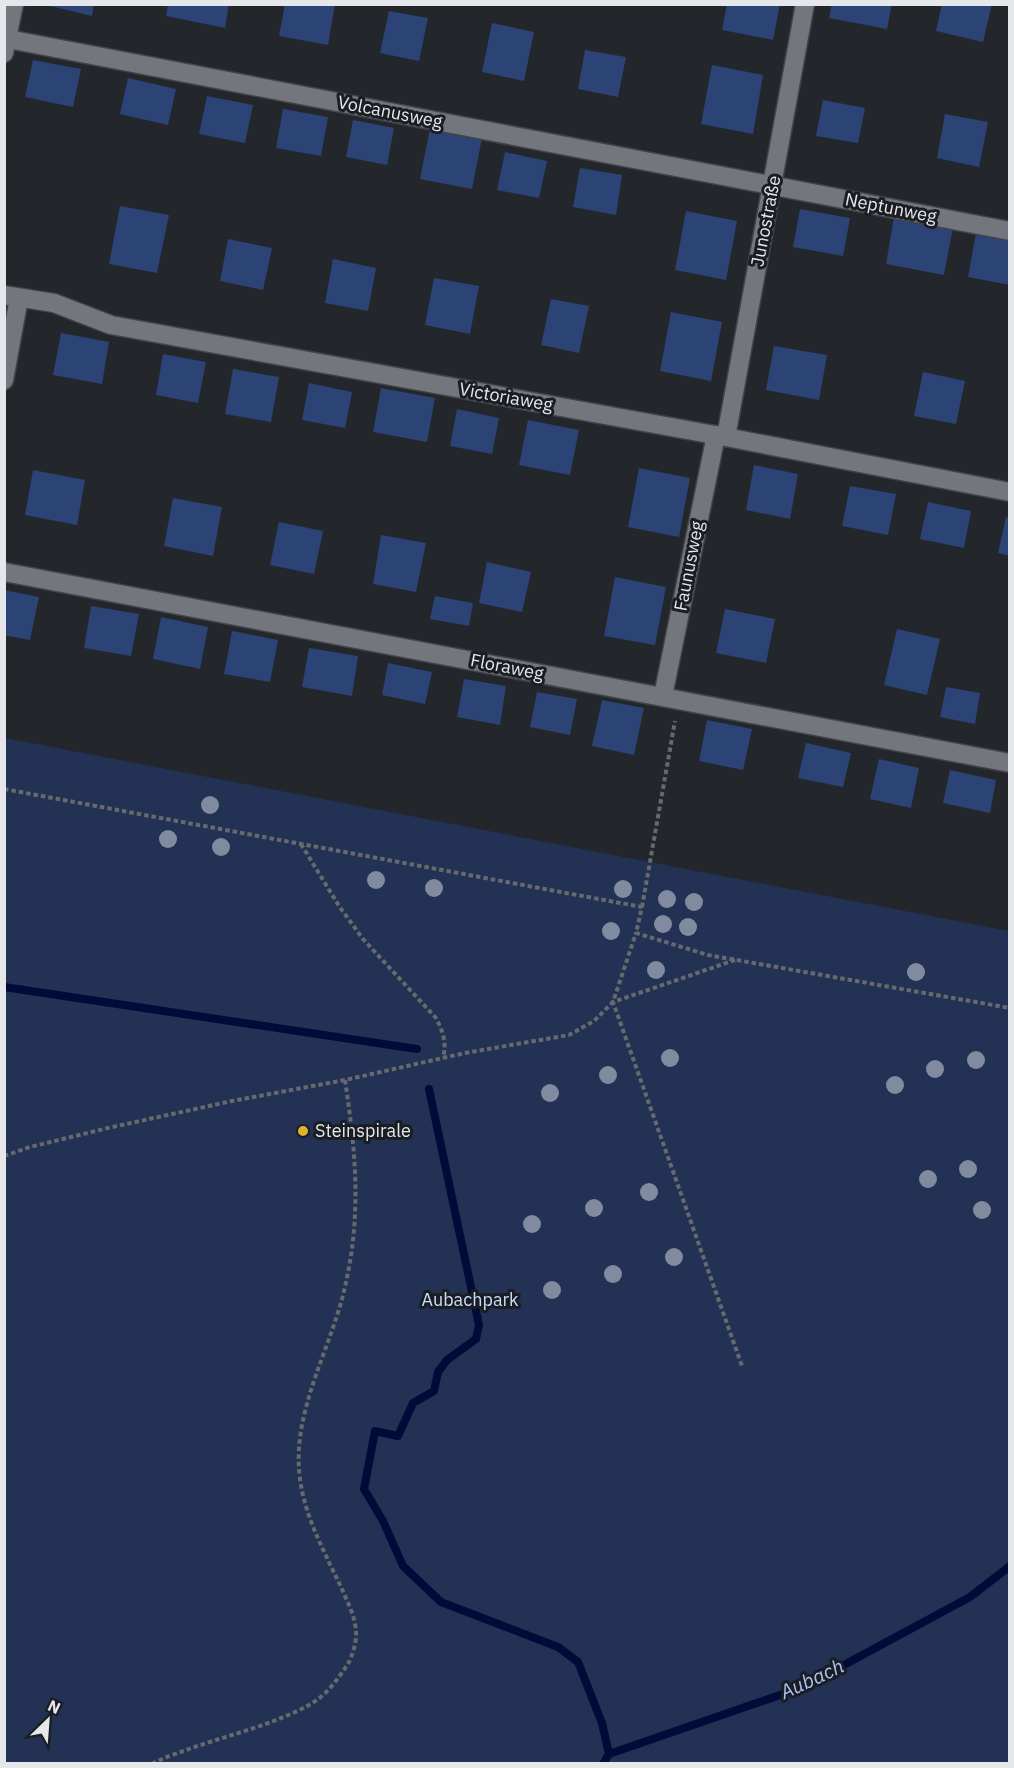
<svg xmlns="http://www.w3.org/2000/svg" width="1014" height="1768" font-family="'IBM Plex Sans',sans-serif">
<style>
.green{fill:#223154}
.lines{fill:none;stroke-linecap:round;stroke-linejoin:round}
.stream{stroke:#010a39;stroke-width:8}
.building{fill:#2c4376}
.street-casing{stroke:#414348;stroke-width:21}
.path{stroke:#66696e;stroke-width:4;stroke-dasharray:4.5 3;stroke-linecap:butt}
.street{stroke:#73777d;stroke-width:18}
.tree{fill:#808b9f}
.poi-dot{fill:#deb133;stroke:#1a1d22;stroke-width:2}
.labels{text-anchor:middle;stroke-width:6;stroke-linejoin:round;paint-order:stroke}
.street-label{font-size:18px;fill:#e5e7eb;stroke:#1a1d22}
.poi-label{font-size:18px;fill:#e5e7eb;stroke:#1a1d22;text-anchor:start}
.park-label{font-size:18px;fill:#cdddfe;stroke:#1a1d22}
.water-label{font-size:20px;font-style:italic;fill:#aac2f2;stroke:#1a1d22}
</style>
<rect width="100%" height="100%" fill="#23262b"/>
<path class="green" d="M5 738 1009 931V1763H5Z"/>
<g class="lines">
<g class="stream">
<path d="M4 987 417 1049"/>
<path d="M429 1089 479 1325 476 1339 447 1360 438 1372 434 1391 413 1403 398 1436 375 1431 364 1489 383 1521 403 1566 441 1602 558 1647 578 1662 602 1723 609 1754"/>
<path d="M603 1764 609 1754 803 1687 970 1597 1010 1566"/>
</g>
</g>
<g class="building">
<path d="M42 4H94L92 16Z"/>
<path d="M168 4H229L225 28 166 16Z"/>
<path d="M285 4H335L328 45 279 36Z"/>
<path d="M727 4H780L773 40 722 30Z"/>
<path d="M832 4H892L887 29 829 18Z"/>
<path d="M942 4H992L983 42 936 31Z"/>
<path d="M389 11 428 18 419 61 380 53Z"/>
<path d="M492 23 534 32 524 81 482 72Z"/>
<path d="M585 50 626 57 618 97 578 89Z"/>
<path d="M33 60 81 69 73 107 25 97Z"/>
<path d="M712 65 763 75 753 134 701 124Z"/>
<path d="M128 78 176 89 168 125 120 114Z"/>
<path d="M207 96 253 105 245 143 199 134Z"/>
<path d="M823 100 865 108 858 143 816 136Z"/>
<path d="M283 109 328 117 321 156 276 148Z"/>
<path d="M945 114 988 122 979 167 937 158Z"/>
<path d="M353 120 394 128 387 165 346 157Z"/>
<path d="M430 128 482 138 472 189 420 179Z"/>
<path d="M505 152 547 161 539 198 497 190Z"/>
<path d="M580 168 622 175 616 215 573 207Z"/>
<path d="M120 206 169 215 157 273 109 264Z"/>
<path d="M800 209 850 218 843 256 793 247Z"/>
<path d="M686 211 737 221 726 280 675 270Z"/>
<path d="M894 217 953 228 944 275 886 264Z"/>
<path d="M976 233 1010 240V285L968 277Z"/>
<path d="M228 239 272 248 263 290 220 281Z"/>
<path d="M333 259 376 268 368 311 325 303Z"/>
<path d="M434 278 479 286 470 334 425 325Z"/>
<path d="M551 299 589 306 579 353 541 345Z"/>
<path d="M671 312 722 322 711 381 660 371Z"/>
<path d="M61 333 109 342 102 384 53 375Z"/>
<path d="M774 346 827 355 819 400 766 390Z"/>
<path d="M163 354 206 362 198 403 156 395Z"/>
<path d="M233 369 279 377 271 422 225 414Z"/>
<path d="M923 372 965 381 956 424 914 416Z"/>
<path d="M309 383 352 392 345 428 302 420Z"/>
<path d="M381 388 435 398 427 442 373 432Z"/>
<path d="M457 409 499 418 492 454 450 446Z"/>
<path d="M528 420 579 430 570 475 519 465Z"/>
<path d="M754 465 798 474 790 519 746 510Z"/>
<path d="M639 468 690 478 679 537 628 527Z"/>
<path d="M33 470 85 480 77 525 25 515Z"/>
<path d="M850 486 896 494 888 535 842 526Z"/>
<path d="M173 498 222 507 213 556 164 546Z"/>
<path d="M928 502 971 511 964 548 920 539Z"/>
<path d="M1006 517 1010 518V556L998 553Z"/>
<path d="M279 522 323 531 314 574 270 565Z"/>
<path d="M381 535 426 543 416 592 373 584Z"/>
<path d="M487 562 531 572 522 612 479 603Z"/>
<path d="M615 577 666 587 655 645 604 636Z"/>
<path d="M4 590 39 597 30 640 4 635Z"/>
<path d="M435 596 473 603 469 626 430 619Z"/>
<path d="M91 606 139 614 131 656 84 648Z"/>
<path d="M725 609 775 619 766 663 716 653Z"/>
<path d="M161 617 208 627 200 669 153 659Z"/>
<path d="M897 629 940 639 927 695 884 685Z"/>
<path d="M232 631 278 640 270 682 224 674Z"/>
<path d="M309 648 358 656 352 696 302 687Z"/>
<path d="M388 663 432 672 425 704 382 695Z"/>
<path d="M464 679 506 686 500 725 457 717Z"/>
<path d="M946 687 980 693 975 724 940 717Z"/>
<path d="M537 692 577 699 570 735 530 727Z"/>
<path d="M602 700 644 708 634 755 592 746Z"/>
<path d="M707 720 752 729 743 770 699 761Z"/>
<path d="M806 743 851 753 843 787 798 778Z"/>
<path d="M879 759 919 768 911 808 870 799Z"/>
<path d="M950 770 996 780 990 813 943 803Z"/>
</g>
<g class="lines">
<defs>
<g id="street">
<path d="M8 39 1010 231"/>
<path d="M4 53 14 4"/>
<path d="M4 295 54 303 111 325 726 437 1010 492"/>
<path d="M4 380 19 298"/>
<path d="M726 437 805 4"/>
<path d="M4 572 1010 763"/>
<path d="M663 696 716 435"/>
</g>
</defs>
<use href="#street" class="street-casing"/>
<g class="path">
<path d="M4 789 642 907 636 933 708 955 1010 1008"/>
<path d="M301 844 339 906 363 939 436 1018C443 1032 447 1042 443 1058"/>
<path d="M642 907 675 721"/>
<path d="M735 960 613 1002 742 1366"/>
<path d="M4 1156 30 1147 108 1128 232 1101 345 1080 465 1053 569 1035 594 1021 613 1002 636 933"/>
<path d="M152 1764C163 1758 175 1754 186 1750 225 1736 273 1725 309 1705 326 1696 339 1678 349 1662 352 1656 356 1644 356 1636 357 1619 347 1601 340 1585 324 1551 305 1517 300 1479 291 1414 329 1353 344 1291 362 1217 356 1153 345 1080"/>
</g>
<use href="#street" class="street"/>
</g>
<g class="tree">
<circle cx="210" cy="805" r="9"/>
<circle cx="168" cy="839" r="9"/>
<circle cx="221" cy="847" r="9"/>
<circle cx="376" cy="880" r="9"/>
<circle cx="434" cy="888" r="9"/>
<circle cx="623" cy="889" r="9"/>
<circle cx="667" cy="899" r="9"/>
<circle cx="694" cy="902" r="9"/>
<circle cx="663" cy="924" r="9"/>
<circle cx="688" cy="927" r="9"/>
<circle cx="611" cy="931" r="9"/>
<circle cx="656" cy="970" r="9"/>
<circle cx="916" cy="972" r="9"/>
<circle cx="670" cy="1058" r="9"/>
<circle cx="976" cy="1060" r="9"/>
<circle cx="935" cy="1069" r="9"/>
<circle cx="608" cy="1075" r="9"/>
<circle cx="895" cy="1085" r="9"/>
<circle cx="550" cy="1093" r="9"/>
<circle cx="968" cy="1169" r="9"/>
<circle cx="928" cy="1179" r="9"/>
<circle cx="649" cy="1192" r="9"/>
<circle cx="594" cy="1208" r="9"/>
<circle cx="982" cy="1210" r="9"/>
<circle cx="532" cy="1224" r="9"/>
<circle cx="674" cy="1257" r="9"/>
<circle cx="613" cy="1274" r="9"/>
<circle cx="552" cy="1290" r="9"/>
</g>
<circle class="poi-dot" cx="303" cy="1131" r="6"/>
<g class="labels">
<g class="street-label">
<text transform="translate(390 112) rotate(11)" y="6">Volcanusweg</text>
<text transform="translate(891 208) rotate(11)" y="6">Neptunweg</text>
<text transform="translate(766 221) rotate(-79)" y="6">Junostraße</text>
<text transform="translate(506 397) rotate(10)" y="6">Victoriaweg</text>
<text transform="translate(689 566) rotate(-79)" y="6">Faunusweg</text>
<text transform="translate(507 667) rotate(11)" y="6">Floraweg</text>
</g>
<g class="poi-label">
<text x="315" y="1137">Steinspirale</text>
</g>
<g class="park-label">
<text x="470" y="1306">Aubachpark</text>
</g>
<g class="water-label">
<text transform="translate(812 1679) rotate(-25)" y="7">Aubach</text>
</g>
</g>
<rect width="1014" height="1768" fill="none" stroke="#e5e7eb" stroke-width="12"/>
<g transform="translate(48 1720) rotate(25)" stroke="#1a1d22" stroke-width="4.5" paint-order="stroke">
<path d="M0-4.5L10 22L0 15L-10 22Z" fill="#e5e7eb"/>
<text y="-9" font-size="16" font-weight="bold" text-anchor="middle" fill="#e5e7eb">N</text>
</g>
</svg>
